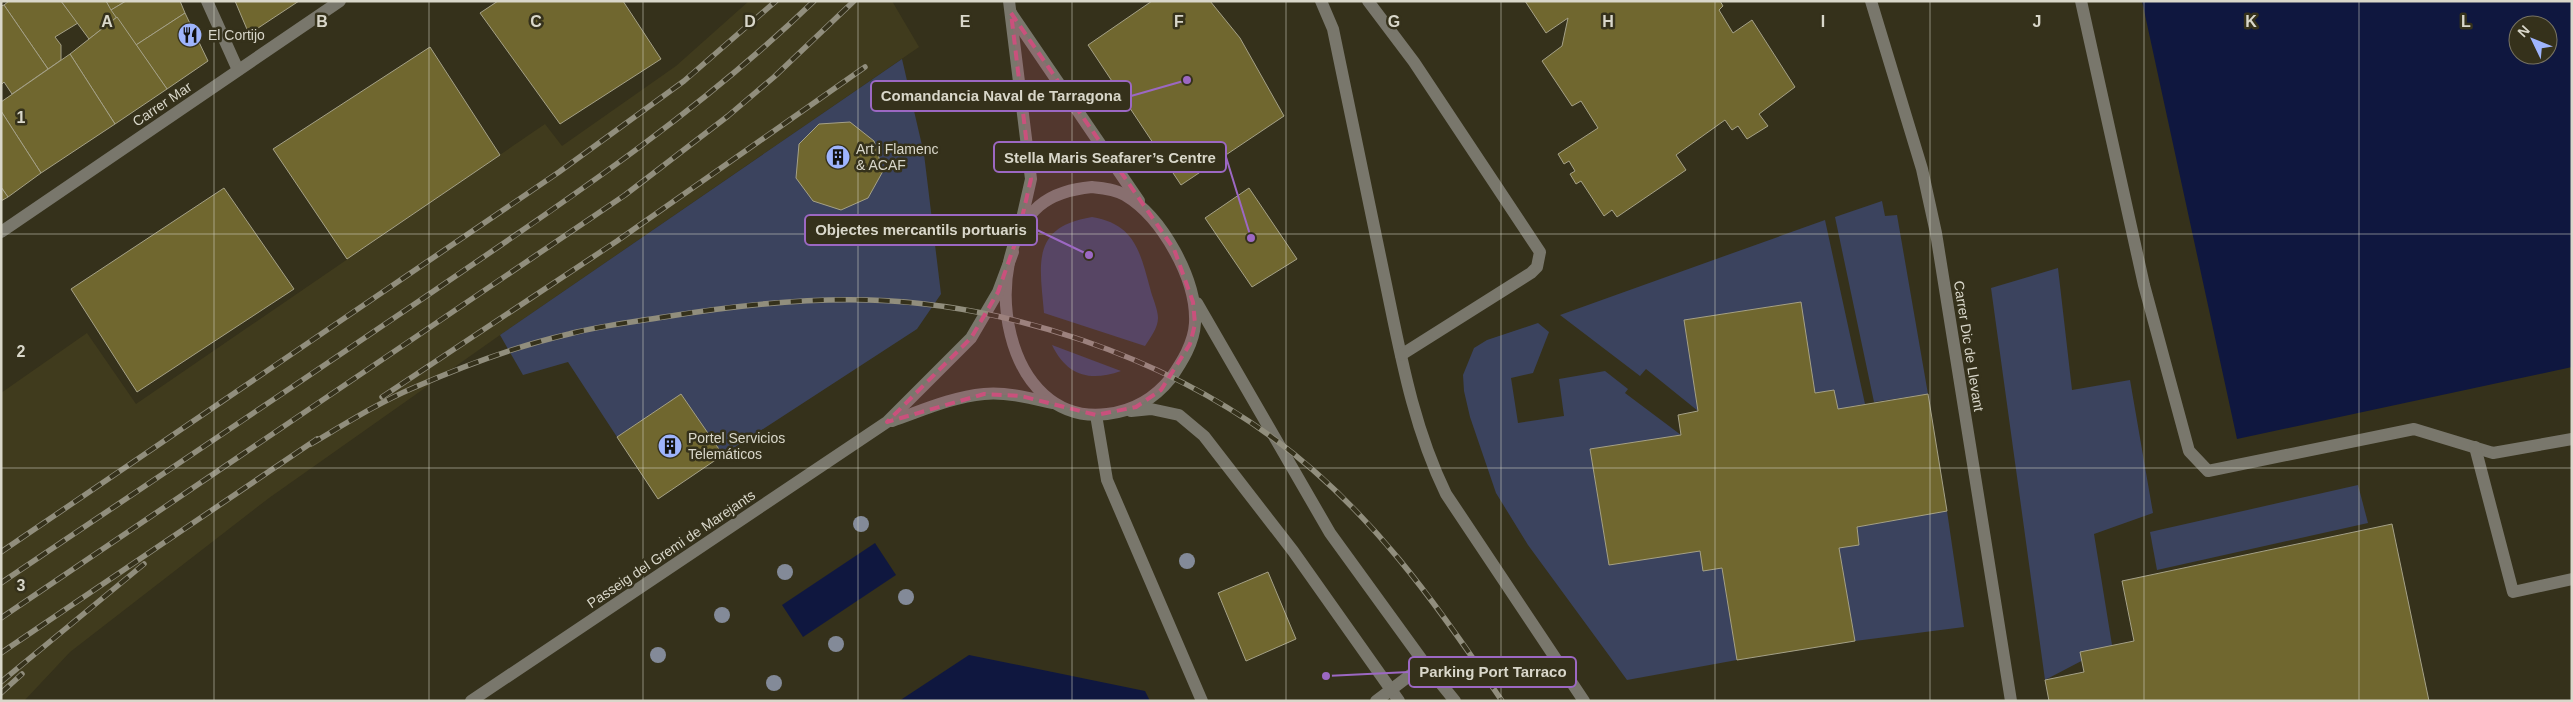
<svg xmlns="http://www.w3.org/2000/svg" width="2573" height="702" font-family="Arial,sans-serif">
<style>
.built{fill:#403b1d}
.green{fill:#3b435e}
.water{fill:#0f173f;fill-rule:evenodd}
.building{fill:#70672f;stroke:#a5a187}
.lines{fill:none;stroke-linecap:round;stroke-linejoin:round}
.minor{stroke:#79776c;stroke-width:12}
.rail-casing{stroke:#918e7d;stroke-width:5.5}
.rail{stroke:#35311b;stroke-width:4;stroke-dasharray:11;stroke-linecap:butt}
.tree{fill:#838a98}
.marked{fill:#c9517c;fill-opacity:0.2;stroke:#c9517c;stroke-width:4;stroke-dasharray:10 6;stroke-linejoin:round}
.grid{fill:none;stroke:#d9d7ca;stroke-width:1;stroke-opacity:0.55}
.labels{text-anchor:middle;stroke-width:5;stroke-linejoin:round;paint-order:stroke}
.poi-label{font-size:14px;fill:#d9d7ca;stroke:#35311b;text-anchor:start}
.street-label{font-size:14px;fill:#d9d7ca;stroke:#35311b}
.grid-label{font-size:16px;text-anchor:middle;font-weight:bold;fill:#d9d7ca;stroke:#35311b;stroke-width:5;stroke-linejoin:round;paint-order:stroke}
.leader{fill:none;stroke:#9c68c3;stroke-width:2}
.callout-dot{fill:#9c68c3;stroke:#35311b;stroke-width:2}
.callout{fill:#35311b;stroke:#9c68c3;stroke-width:2}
.callout-label{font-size:15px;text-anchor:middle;font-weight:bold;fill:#d9d7ca}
</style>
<rect width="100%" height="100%" fill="#35311b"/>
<path class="built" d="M749 1H892L919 47 500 335 269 498 70 652 24 701H1V393L87 333 136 404 545 124 562 146 676 66Z"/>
<g class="green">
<path d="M902 59 924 154 941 294 917 329 723 455 681 394 617 437 568 362 523 375 500 335Z"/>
<path d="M1882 201 1885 216 1897 215 1928 394 1874 402 1835 217Z"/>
<path d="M1092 217C1135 224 1140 252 1150 288 1152 297 1158 309 1158 318 1158 328 1150 338 1145 346L1044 313C1040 265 1030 227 1092 217Z"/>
<path d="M1825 220 1865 404 1838 409 1834 390 1815 393 1800 302 1684 320 1698 411 1646 369 1640 376 1560 315Z"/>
<path d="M2058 268 2072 390 2130 380 2153 513 2094 534 2112 645 2045 680 1991 288Z"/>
<path d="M1538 323 1549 332 1533 373 1511 378 1518 423 1564 416 1559 379 1605 371 1628 389 1625 393 1681 435 1590 449 1609 565 1700 551 1722 568 1737 660 1627 680 1528 545 1496 493 1470 417 1464 391 1463 375 1474 348 1487 340Z"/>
<path d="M1052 345 1121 371C1090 382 1067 376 1052 345Z"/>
<path d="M2358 485 2368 523 2157 570 2150 532Z"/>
<path d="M1947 511 1964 627 1855 641 1839 548 1859 545 1857 527Z"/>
</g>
<g class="water">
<path d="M2142 1H2572V367L2237 439ZM2518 25H2548V55H2518Z"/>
<path d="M875 543 896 575 803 637 782 605Z"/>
<path d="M969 655 1145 691 1150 701H899Z"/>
</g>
<g class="building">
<path d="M9 1H61L78 23 55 37 61 45V60L48 69 4 5Z"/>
<path d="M61 1H106L117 17 89 39Z"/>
<path d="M106 1H126L111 10Z"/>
<path d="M126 1H180L185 13 136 45 111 10Z"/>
<path d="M235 1H299L249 34Z"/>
<path d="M498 1H623L661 59 560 124 480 13Z"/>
<path d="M1152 1H1210L1240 38 1284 116 1181 185 1088 45Z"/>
<path d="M1525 1H1720L1723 6 1719 10 1733 33 1752 20 1795 87 1759 114 1768 126 1747 139 1738 126 1732 130 1725 120 1676 155 1686 170 1617 217 1612 210 1604 216 1581 181 1576 184 1570 174 1575 171 1569 161 1564 164 1558 154 1598 128 1581 101 1572 106 1542 61 1562 46 1568 18 1546 33Z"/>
<path d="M4 5 48 69 12 94 4 82 1 85V6Z"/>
<path d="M185 13 208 61 167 89 136 45Z"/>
<path d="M117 17 167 89 115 124 70 54Z"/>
<path d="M430 47 500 155 347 259 273 149Z"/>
<path d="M70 54 115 124 41 173 1 111V102Z"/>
<path d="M1 111 41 173 8 197 1 187Z"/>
<path d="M850 122 874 141 883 171 868 198 841 210 813 201 796 178 799 144 819 124Z"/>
<path d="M1 187 8 197 1 201Z"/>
<path d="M224 188 294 289 137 392 71 289Z"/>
<path d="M1249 188 1297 259 1252 287 1205 218Z"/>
<path d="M1801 302 1815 393 1834 390 1838 409 1928 394 1947 511 1857 527 1859 545 1839 548 1855 641 1737 660 1722 568 1703 571 1700 551 1609 565 1590 449 1681 435 1678 415 1698 411 1684 320Z"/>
<path d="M681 394 723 455 658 499 617 437Z"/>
<path d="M2392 524 2429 701H2049L2045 680 2084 672 2080 652 2134 641 2122 581Z"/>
<path d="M1268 572 1296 639 1246 661 1218 593Z"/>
</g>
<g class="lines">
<g class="minor">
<path d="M207 1 238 70"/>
<path d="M1009 1 1031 179 1021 223"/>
<path d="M1321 1 1333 29C1350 111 1367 193 1384 275 1400 351 1412 424 1446 494L1584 701"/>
<path d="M1368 1 1414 62 1540 252 1537 267 1531 273 1401 355"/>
<path d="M1871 1 1922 169 1936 233 2011 701"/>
<path d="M2081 1 2144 285 2189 451 2208 471 2414 429 2493 453 2572 439"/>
<path d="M1011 13 1139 201"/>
<path d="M1092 187C1102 188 1115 189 1125 195 1162 217 1197 279 1195 323 1194 343 1182 362 1171 378 1155 398 1133 411 1107 414 1003 427 977 260 1039 206 1054 193 1073 189 1092 187Z"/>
<path d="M1 232 340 1"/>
<path d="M1197 303 1330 533 1425 664 1455 701"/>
<path d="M1131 411 1151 409 1179 415 1204 436 1293 551 1399 701"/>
<path d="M1096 415 1107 480 1202 701"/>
<path d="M892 421C921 411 952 397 984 394 1007 392 1030 398 1052 403"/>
<path d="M2475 447 2513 592 2572 579"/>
<path d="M471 701 887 422 971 338 998 292 1013 252"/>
<path d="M1376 701 1425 664"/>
</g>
<defs>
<g id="rail">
<path d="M382 397 617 241 865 67"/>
<path d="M311 444C345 424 378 403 413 388 463 366 517 346 569 334 600 326 632 322 664 317 731 306 801 298 869 300 1008 304 1161 356 1273 438 1369 508 1437 604 1502 701"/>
<path d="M1 552 559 172 684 81 776 1"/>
<path d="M1 583C142 488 282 394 422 299 558 206 695 116 814 1"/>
<path d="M1 618 625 195 728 116 774 77 854 1"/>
<path d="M1 653 317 439"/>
<path d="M1 682 144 564"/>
<path d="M1 693 22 674"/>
</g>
</defs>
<use href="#rail" class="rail-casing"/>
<use href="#rail" class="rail"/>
</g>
<g class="tree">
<circle cx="861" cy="524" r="8"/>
<circle cx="1187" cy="561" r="8"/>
<circle cx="785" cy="572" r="8"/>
<circle cx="906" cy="597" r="8"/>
<circle cx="722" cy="615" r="8"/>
<circle cx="836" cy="644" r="8"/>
<circle cx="658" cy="655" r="8"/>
<circle cx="774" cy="683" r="8"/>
</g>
<path class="marked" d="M1011 13 1174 249 1193 302 1195 324 1190 344 1161 390 1136 407 1096 415 1021 396 984 394 887 422 971 338 998 292 1018 235 1031 179Z"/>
<path class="grid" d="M214 1V701M429 1V701M643 1V701M858 1V701M1072 1V701M1286 1V701M1501 1V701M1715 1V701M1930 1V701M2144 1V701M2359 1V701M1 234H2572M1 468H2572"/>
<defs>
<symbol id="restaurant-disc" viewBox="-11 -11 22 22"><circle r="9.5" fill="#9eb4fd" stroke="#35311b"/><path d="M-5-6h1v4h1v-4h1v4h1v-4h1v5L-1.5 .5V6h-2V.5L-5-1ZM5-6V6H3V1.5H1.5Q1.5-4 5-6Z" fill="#111"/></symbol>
<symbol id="building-disc" viewBox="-11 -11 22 22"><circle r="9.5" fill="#9eb4fd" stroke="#35311b"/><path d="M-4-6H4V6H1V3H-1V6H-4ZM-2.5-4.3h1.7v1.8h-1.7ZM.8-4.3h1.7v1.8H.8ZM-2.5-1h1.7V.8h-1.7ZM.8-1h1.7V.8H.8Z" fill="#111"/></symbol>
</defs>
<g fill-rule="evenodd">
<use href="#restaurant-disc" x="176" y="21" width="28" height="28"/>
<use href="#building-disc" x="824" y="143" width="28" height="28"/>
<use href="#building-disc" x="656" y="432" width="28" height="28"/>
</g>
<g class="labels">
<g class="poi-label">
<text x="208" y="40">El Cortijo</text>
<text x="856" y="154">Art i Flamenc<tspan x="856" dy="16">&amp; ACAF</tspan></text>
<text x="688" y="443">Portel Servicios<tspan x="688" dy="16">Telemáticos</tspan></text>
</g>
<g class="street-label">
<text transform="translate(162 104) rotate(-34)" y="5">Carrer Mar</text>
<text transform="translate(1969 346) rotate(81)" y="5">Carrer Dic de Llevant</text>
<text transform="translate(671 549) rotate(-34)" y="5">Passeig del Gremi de Marejants</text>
</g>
</g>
<g class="grid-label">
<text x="107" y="27">A</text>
<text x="322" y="27">B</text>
<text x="536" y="27">C</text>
<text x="750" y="27">D</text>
<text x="965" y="27">E</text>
<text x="1179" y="27">F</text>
<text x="1394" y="27">G</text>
<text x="1608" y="27">H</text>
<text x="1823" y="27">I</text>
<text x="2037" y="27">J</text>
<text x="2251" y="27">K</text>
<text x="2466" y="27">L</text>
<text x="21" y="123">1</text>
<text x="21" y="357">2</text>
<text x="21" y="591">3</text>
</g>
<path class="leader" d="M1187 80L1131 96M1251 238L1226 157M1089 255L1037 230M1326 676L1409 672"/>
<g class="callout-dot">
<circle cx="1187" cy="80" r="5"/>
<circle cx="1251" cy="238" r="5"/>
<circle cx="1089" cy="255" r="5"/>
<circle cx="1326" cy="676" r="5"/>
</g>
<g class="callout">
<rect x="871" y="81" width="260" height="30" rx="5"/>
<rect x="994" y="142" width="232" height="30" rx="5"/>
<rect x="805" y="215" width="232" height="30" rx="5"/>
<rect x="1409" y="657" width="167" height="30" rx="5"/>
</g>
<g class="callout-label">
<text x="1001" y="101">Comandancia Naval de Tarragona</text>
<text x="1110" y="163">Stella Maris Seafarer’s Centre</text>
<text x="921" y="235">Objectes mercantils portuaris</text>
<text x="1493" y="677">Parking Port Tarraco</text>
</g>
<rect width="2573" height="702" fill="none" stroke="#d9d7ca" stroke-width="5"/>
<g transform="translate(2533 40) rotate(313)"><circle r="24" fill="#35311b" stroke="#777361"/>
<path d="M0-4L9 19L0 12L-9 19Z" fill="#9eb4fd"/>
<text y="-8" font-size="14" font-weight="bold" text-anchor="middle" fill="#d9d7ca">N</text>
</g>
</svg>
